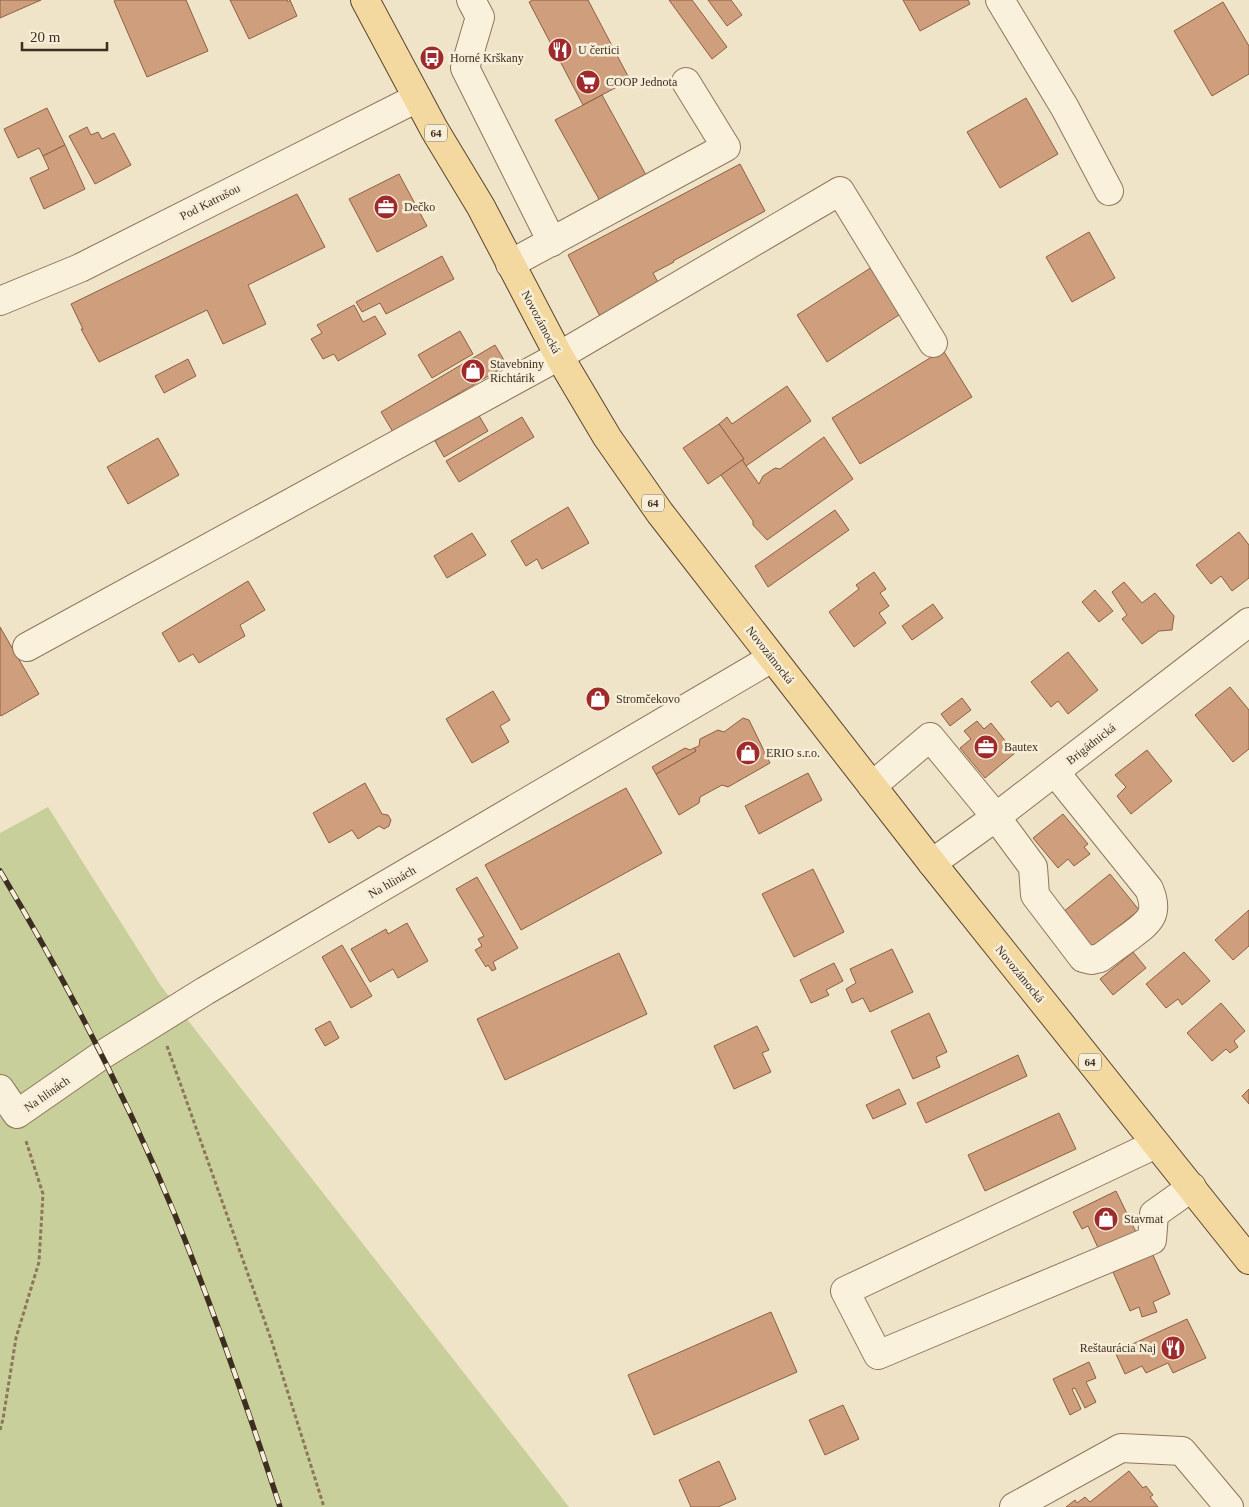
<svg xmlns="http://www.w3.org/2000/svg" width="1249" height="1507" font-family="'Times New Roman',serif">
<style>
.green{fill:#c9cf9b}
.building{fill:#cf9f7d;stroke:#8d5f41}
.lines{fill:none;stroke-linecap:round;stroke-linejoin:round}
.minor-casing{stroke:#8d765c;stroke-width:30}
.major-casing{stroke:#5b4430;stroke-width:30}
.path{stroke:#8d765c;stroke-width:3;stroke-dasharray:4 2.5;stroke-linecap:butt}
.minor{stroke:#faf1dc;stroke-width:28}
.major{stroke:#f3d9a0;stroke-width:28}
.rail-casing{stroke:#3d2e20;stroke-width:5.5}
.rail{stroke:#f7eed8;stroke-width:4;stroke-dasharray:11;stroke-linecap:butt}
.labels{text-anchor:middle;stroke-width:5;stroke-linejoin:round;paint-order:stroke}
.shield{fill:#f7eed8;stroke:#756857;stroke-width:1}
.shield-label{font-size:11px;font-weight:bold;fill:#3d2e20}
.poi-label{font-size:12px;fill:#3d2e20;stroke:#f7eed8;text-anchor:start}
.street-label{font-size:12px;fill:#3d2e20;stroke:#f7eed8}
</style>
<rect width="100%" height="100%" fill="#f0e4c8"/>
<path class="green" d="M48 807 161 986 569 1507H0V833Z"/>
<g class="building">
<path d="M0 0H41L0 18Z"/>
<path d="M116 0H186L208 51 147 77 114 1Z"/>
<path d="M230 0H287L288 2 290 0 297 16 249 39Z"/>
<path d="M533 0H588L630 80 583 105 529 2Z"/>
<path d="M669 0H692L727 47 712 59Z"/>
<path d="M708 0H731L742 15 727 26Z"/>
<path d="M903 0H968L970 4 920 31Z"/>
<path d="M1223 2 1249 46V74L1212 96 1174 31Z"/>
<path d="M602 95 646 175 600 201 555 120Z"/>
<path d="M1026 98 1058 154 1000 188 967 132Z"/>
<path d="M47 108 65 145 43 156 39 148 18 158 4 129Z"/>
<path d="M87 127 91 135 98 132 102 139 114 133 131 165 95 184 69 136Z"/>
<path d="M65 145 85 189 44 209 30 178 49 169 43 156Z"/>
<path d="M740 164 765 211 673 261 674 262 653 273 663 292 604 324 568 255Z"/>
<path d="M399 174 427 226 377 252 349 199Z"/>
<path d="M297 194 325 247 248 285 266 324 223 344 207 310 99 362 81 329H83L71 304Z"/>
<path d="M1089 232 1115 278 1072 302 1046 257Z"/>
<path d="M442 256 454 279 386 314 380 303 362 312 356 302Z"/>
<path d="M872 267 902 313 827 362 797 315Z"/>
<path d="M354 305 363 322 375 316 386 334 338 361 334 354 323 359 311 339 322 333 317 325Z"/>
<path d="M460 331 473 354 432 378 418 355Z"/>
<path d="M495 345 507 365 393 432 381 412Z"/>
<path d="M943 350 972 397 860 464 832 418Z"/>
<path d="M188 359 196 376 164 393 155 376Z"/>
<path d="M787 386 811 421 746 466 742 460 744 459 719 424 727 417 732 424Z"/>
<path d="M478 414 488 431 444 457 435 441Z"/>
<path d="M522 417 534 437 459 482 446 461Z"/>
<path d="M719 424 744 459 708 484 683 448Z"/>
<path d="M824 437 853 479 767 540 753 525V521L721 475 742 460 759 484 763 476 775 468 780 469Z"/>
<path d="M158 438 179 475 128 504 107 467Z"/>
<path d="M568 507 589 543 542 569 537 559 526 566 511 541Z"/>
<path d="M835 510 849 530 768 587 755 566Z"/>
<path d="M1239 532 1249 545V578L1232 591 1221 576 1211 584 1196 565Z"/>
<path d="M472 533 486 555 447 578 434 556Z"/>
<path d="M874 572 886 589 880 593 889 606 879 613 886 623 854 647 829 612 859 589 856 585Z"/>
<path d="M248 581 265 610 240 625 245 636 199 663 193 654 179 662 162 633Z"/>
<path d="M1124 582 1142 603 1155 593 1174 616 1172 630 1159 631 1142 644 1122 619 1127 615 1112 592Z"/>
<path d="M1095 590 1113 611 1099 622 1082 602Z"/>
<path d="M933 604 943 618 912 640 902 626Z"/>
<path d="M0 627 39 694 1 716 0 715Z"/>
<path d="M1068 652 1098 690 1068 714 1058 701 1051 707 1031 682Z"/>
<path d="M1230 687 1249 710V749L1233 762 1195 715Z"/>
<path d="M493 691 510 720 500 726 509 742 472 763 446 719Z"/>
<path d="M962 698 971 710 950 726 941 714Z"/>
<path d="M743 718 749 720 770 763 728 787 722 785 700 797 699 803 679 815 656 774 696 751 694 748 699 746 700 739 718 730 724 732Z"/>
<path d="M977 721 984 729 991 723 1015 753 985 778 960 748 971 739 964 731Z"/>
<path d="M685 748 690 750 694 748 696 751 656 774 652 767Z"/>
<path d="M1147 750 1172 781 1131 814 1117 796 1126 787 1115 775Z"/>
<path d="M808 773 822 800 759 834 745 806Z"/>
<path d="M365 783 382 814 388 815 391 820 389 826 384 829 379 826 358 839 352 830 329 843 313 813Z"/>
<path d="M626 788 662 853 521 930 485 865Z"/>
<path d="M1063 814 1088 844 1084 847 1090 854 1074 866 1068 859 1058 868 1033 838Z"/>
<path d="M813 869 844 932 794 957 762 894Z"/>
<path d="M1110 874 1139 910 1087 952 1058 916Z"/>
<path d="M477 877 518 948 493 962 496 969 492 971 488 965 486 967 475 950 482 946 478 939 484 936 456 889Z"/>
<path d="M1249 910V946L1233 960 1215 940Z"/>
<path d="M407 923 428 961 398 978 393 969 370 982 351 949 386 929 388 934Z"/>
<path d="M342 945 372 996 351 1008 322 957Z"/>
<path d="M892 949 913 992 870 1012 863 998 852 1003 846 989 856 983 850 969Z"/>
<path d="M1133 952 1146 968 1113 995 1100 979Z"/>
<path d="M1184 952 1210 981 1182 1005 1178 999 1166 1008 1146 984Z"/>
<path d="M619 953 647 1014 505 1080 477 1019Z"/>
<path d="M834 963 843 981 826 990 829 995 811 1003 800 980Z"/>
<path d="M1221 1003 1245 1031 1234 1041 1238 1047 1230 1053 1226 1049 1212 1061 1187 1033Z"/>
<path d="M929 1013 947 1052 936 1057 940 1067 913 1079 891 1031Z"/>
<path d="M330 1021 339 1038 325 1046 315 1029Z"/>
<path d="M757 1026 769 1050 762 1053 771 1072 734 1089 714 1046Z"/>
<path d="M1018 1055 1027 1076 926 1123 917 1103Z"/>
<path d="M899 1089 906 1104 873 1119 866 1105Z"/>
<path d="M1249 1089V1104L1242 1096Z"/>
<path d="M1059 1113 1076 1149 985 1191 968 1155Z"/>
<path d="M1116 1191 1136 1232 1099 1250 1088 1226 1082 1229 1073 1212Z"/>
<path d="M1153 1255 1170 1294 1153 1302 1157 1312 1142 1317 1139 1307 1130 1311 1113 1272Z"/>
<path d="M771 1312 797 1372 654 1435 628 1375Z"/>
<path d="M1187 1319 1206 1358 1173 1373 1168 1363 1146 1373 1142 1366 1125 1374 1115 1352Z"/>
<path d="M1089 1362 1096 1378 1086 1382 1096 1402 1085 1408 1075 1388 1072 1389 1081 1409 1070 1415 1053 1379Z"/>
<path d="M843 1405 859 1439 825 1455 809 1420Z"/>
<path d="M719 1461 736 1499 718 1507H691L679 1480Z"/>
<path d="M1129 1471 1143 1488 1146 1486 1153 1495 1150 1497 1158 1507H1066L1075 1500 1077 1503 1085 1497 1090 1502Z"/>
</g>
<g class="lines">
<defs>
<g id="minor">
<path d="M471 0 480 17 465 68 552 242"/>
<path d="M1000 0 1065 108 1109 191"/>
<path d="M510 264 726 147 686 82"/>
<path d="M0 301 80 268 417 98"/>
<path d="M27 647 559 356 840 191 933 343"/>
<path d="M872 786 930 737 996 817 1033 867 1035 895 1083 958 1091 960 1100 958C1110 951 1119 944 1129 937 1149 922 1160 915 1149 889L1055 772"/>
<path d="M932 863 996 817 1249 622"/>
<path d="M0 1089 17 1114 102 1055 205 991 772 658"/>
<path d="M1156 1144 845 1291 878 1355 1152 1240 1154 1214 1192 1187"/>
<path d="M1014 1507 1121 1448 1182 1451 1229 1507"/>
</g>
<path id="major" d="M365 0 434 129 481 207 559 356 607 437 660 513 932 863 1249 1260"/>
</defs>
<use href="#minor" class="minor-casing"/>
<use href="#major" class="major-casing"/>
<g class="path">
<path d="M167 1046 271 1339 324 1507"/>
<path d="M0 1430 3 1419 16 1338 39 1262 43 1194 26 1141"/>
</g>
<use href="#minor" class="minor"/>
<use href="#major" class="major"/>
<defs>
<path id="rail" d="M0 871C66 981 126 1096 175 1215 214 1311 248 1409 280 1507"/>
</defs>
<use href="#rail" class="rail-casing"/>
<use href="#rail" class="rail"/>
</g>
<defs>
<symbol id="restaurant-disc" viewBox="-11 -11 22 22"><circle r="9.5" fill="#9e2a2b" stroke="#f7eed8"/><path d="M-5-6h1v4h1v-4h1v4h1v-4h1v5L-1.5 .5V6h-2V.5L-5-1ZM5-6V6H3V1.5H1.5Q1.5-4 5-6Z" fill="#fff"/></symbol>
<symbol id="bus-disc" viewBox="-11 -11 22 22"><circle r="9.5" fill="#9e2a2b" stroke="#f7eed8"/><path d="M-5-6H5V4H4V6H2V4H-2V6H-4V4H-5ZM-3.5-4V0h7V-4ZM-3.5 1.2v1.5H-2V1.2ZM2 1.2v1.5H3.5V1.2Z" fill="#fff"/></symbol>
<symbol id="supermarket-disc" viewBox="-11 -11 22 22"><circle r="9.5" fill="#9e2a2b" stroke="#f7eed8"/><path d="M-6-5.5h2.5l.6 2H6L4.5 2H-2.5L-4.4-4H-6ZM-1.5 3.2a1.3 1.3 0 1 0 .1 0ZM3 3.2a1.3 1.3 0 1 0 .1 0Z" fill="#fff"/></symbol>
<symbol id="office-disc" viewBox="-11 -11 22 22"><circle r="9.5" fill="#9e2a2b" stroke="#f7eed8"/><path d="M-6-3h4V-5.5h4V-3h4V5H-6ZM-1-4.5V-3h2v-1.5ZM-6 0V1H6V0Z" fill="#fff"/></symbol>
<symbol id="shop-disc" viewBox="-11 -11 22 22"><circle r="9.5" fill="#9e2a2b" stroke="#f7eed8"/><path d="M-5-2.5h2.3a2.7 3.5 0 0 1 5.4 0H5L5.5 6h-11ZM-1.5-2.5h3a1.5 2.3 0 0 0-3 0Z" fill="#fff"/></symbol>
</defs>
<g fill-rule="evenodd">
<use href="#restaurant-disc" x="546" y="36" width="28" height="28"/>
<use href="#bus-disc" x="418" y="44" width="28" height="28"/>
<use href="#supermarket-disc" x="574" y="68" width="28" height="28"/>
<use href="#office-disc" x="372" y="193" width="28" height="28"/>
<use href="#shop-disc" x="459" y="357" width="28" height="28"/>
<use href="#shop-disc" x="584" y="685" width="28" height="28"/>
<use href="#office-disc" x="972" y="733" width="28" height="28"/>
<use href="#shop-disc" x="734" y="739" width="28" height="28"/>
<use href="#shop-disc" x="1092" y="1205" width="28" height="28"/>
<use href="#restaurant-disc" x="1159" y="1334" width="28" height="28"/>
</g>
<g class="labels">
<g class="shield">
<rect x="425" y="124.5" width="22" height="17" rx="4"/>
<rect x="642" y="494.5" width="22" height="17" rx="4"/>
<rect x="1079" y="1053.5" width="22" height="17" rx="4"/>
</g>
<g class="shield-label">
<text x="436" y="137">64</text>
<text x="653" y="507">64</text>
<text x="1090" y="1066">64</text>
</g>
<g class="poi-label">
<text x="578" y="54">U čertici</text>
<text x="450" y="62">Horné Krškany</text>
<text x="606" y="86">COOP Jednota</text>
<text x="404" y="211">Dečko</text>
<text x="490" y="368">Stavebniny<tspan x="490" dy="14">Richtárik</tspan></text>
<text x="616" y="703">Stromčekovo</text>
<text x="1004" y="751">Bautex</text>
<text x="766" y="757">ERIO s.r.o.</text>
<text x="1124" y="1223">Stavmat</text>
<text x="1156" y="1352" text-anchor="end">Reštaurácia Naj</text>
</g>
<g class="street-label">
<text transform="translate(210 202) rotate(-27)" y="4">Pod Katrušou</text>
<text transform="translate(541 322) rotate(62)" y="4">Novozámocká</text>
<text transform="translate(770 655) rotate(52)" y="4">Novozámocká</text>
<text transform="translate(1091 744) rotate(-38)" y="4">Brigádnická</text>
<text transform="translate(392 882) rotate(-30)" y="4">Na hlinách</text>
<text transform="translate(1020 974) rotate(51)" y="4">Novozámocká</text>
<text transform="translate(47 1094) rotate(-35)" y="4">Na hlinách</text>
</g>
</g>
<path d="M22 42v8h85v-8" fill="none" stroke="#3d2e20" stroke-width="2.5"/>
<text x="30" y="42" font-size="15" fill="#3d2e20" stroke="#f7eed8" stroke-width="4" paint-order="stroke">20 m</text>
</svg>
